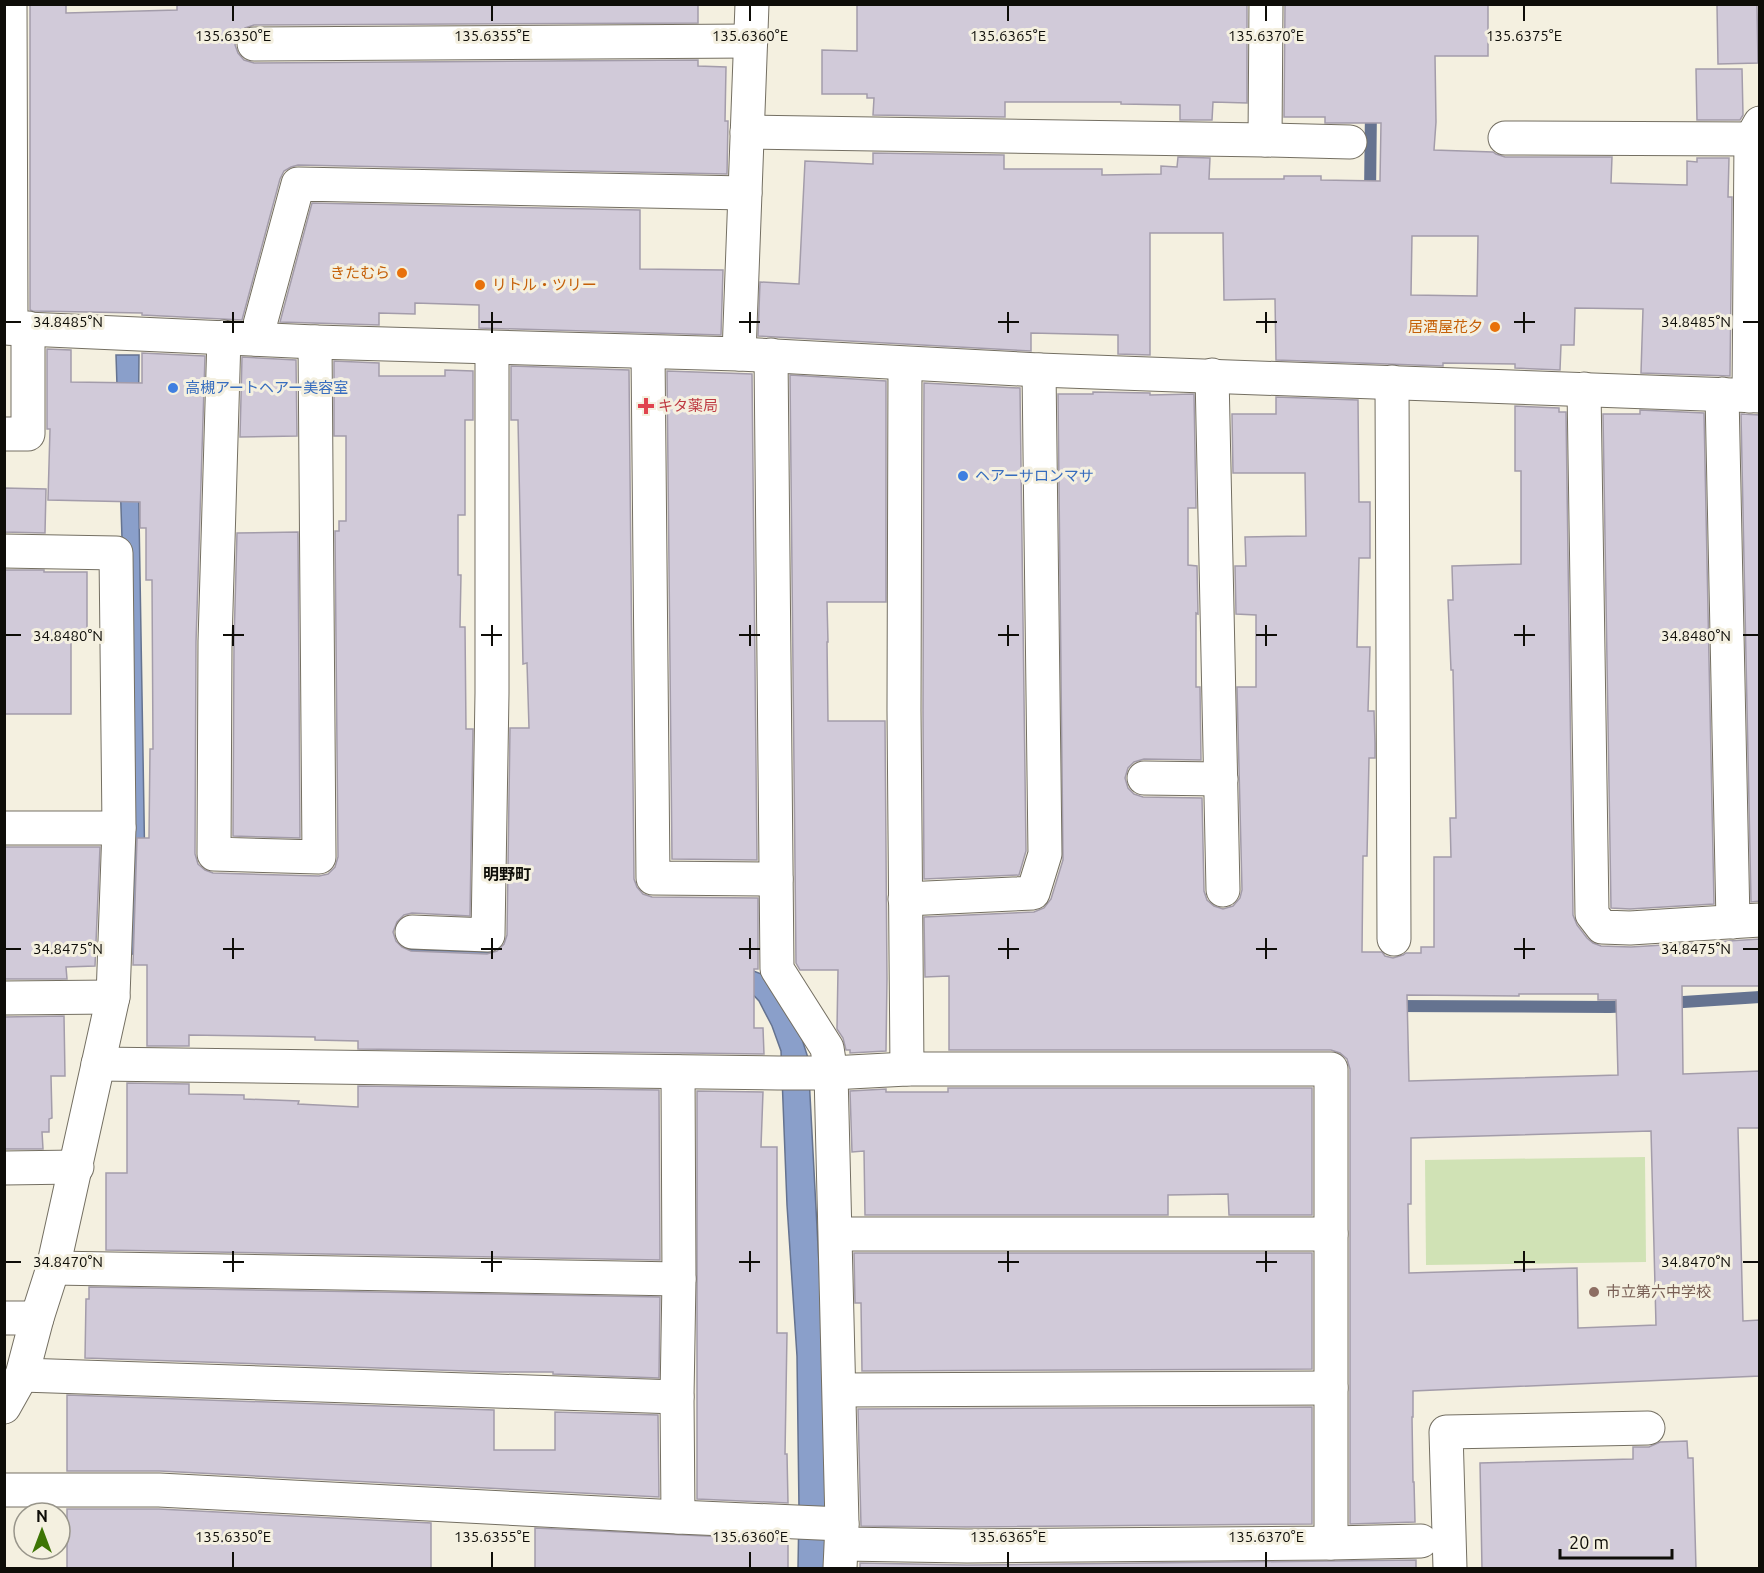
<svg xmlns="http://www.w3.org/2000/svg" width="1764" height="1573" font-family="Ubuntu,'Noto Sans JP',sans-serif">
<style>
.green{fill:#d0e2b5}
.water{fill:#8a9fca;stroke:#657390;stroke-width:1.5}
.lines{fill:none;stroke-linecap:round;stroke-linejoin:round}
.stream{stroke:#657390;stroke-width:12}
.building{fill:#d1cad9;stroke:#a39caa;stroke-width:1.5;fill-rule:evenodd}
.minor-casing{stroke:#746f62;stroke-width:35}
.minor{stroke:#fff;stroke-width:33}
.ticks{fill:none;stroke:#0e0d08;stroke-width:2}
.food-dot{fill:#e8710a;stroke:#f4f0e0;stroke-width:2}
.shop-dot{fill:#3f7fe0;stroke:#f4f0e0;stroke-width:2}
.health-dot{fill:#e0444e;stroke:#f4f0e0;stroke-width:2}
.education-dot{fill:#8d6e63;stroke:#f4f0e0;stroke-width:2}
.labels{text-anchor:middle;stroke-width:6;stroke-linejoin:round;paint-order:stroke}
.food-label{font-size:15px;fill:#c56008;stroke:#f4f0e0;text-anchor:end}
.shop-label{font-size:15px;fill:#366cbe;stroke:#f4f0e0;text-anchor:start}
.health-label{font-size:15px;fill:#be3a42;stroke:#f4f0e0;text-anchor:start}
.education-label{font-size:15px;fill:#785e54;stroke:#f4f0e0;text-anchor:start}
.neighbourhood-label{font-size:16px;font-weight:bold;fill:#0e0d08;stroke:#f4f0e0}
.ticks-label{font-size:15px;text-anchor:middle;fill:#0e0d08;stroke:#f4f0e0;stroke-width:6;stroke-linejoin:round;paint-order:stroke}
</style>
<rect width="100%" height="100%" fill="#f4f0e0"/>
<path class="green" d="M1645 1157 1646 1262 1426 1265 1425 1160Z"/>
<path class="water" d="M116 355H139L138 455 146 934 260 945 492 952 743 967 764 975 802 1039 808 1058 828 1434V1568H798L799 1509 797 1356 787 1205 781 1051 772 1026 759 1001 745 986 132 954 130 933 125 630Z"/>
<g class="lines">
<g class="stream">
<path d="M1370 195 1371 108"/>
<path d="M1668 1003 1760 997"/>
<path d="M1392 1006 1610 1007 1633 1006"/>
</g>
</g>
<g class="building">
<path d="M30 4H66V13L177 10V4H698V23L254 25 245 28 238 34 235 45 238 53 244 60 254 63 698 60V66L726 67 725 121H728L727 174 298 165 291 167 284 171 280 179 242 320 142 315V313L33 311 30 310Z"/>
<path d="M857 4H1247V103L1213 102 1212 120H1180V105L1121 104V102H1005V117L873 115 874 98H867V94H822V50L857 51Z"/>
<path d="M1285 4H1488V56H1435L1436 122 1434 150 1493 152 1496 154 1505 157H1612L1611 183 1687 185V161L1697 162V158H1729L1728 197H1732L1730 376 1641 373 1643 309 1575 308 1574 345H1561L1560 370 1515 368V364L1443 363V366L1276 360 1275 299 1224 300 1223 233H1150V355L1118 354V335L1031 333V351L758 336 760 282 799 284 805 161 873 164V153L1004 155V169H1102V175L1161 174V166L1177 167 1178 157 1210 158 1209 179H1284V176H1321V180L1380 181 1381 123H1325V117H1284ZM1412 236H1478L1477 296 1411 295Z"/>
<path d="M1717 5H1757L1758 63 1718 64Z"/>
<path d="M1696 69H1742L1743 115 1740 120H1697Z"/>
<path d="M312 203 640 210V269L723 270 721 335 479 328V305L415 303V314L379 313V325L280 322Z"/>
<path d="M47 349 71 350V382L142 383V353L205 356 196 642 195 854 198 864 205 870 213 873 319 876 328 874 335 867 338 857 335 531H339V521H346V436H334V361L379 363V376H445V370L473 371V420H465V515H458V575H461L460 627H465L466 729H473L470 916 412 913 404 915 397 922 393 932 396 941 402 947 411 951 487 954 497 951 504 944 507 935 510 728H529L527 663 523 664 518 420H511V366L629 370 634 879 637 887 643 894 652 897 758 898V969H754V1028H763L764 1054 358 1049V1041L315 1040V1037L189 1035V1046H147V965H133L137 838H149L150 749H153L152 580H146V528H140V502L48 500 50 429H47Z"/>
<path d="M242 357 296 360 297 436 240 437Z"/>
<path d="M667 371 752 374 757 860 672 859Z"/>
<path d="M790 375 886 381V602H827L828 642H827L828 721H885L887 978 886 1051 850 1053V1050H846L843 1038 837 1029 838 970H800L796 963Z"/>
<path d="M924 383 1020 388 1026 851 1019 875 924 879 923 711Z"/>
<path d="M1093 392 1150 393V395L1194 394 1196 508H1188V565L1197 566 1198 614 1196 613V687H1200L1201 760 1144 759 1134 762 1128 768 1125 778 1128 788 1134 794 1143 797 1202 798 1204 891 1207 900 1214 906 1223 909 1233 906 1240 898 1242 890 1237 687H1256V615L1236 614 1235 566H1246L1245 537 1306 536 1305 473H1233L1232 414H1276V397L1358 400 1359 502H1370V558H1359L1357 647H1370L1368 711H1374L1375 743V758H1369L1367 856H1363L1362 952H1382L1385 956 1393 958 1403 955 1406 953H1421V947H1434V857H1451L1450 818H1456L1453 670H1451L1448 600H1453L1452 566 1521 564V471H1515V406L1559 408V412H1566L1573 915 1577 925 1587 938 1593 943 1601 946 1631 947 1760 939V986H1682L1683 1074 1760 1071V1128H1738L1743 1321 1760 1320V1376L1413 1391V1417H1412L1413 1482H1414L1415 1522 1350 1524V1069L1347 1059 1340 1053 1331 1050H949V976L925 977 924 917 1034 912 1044 908 1051 899 1063 860 1058 394H1093ZM1519 994H1598V1000H1616L1618 1075 1409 1081 1407 995 1519 996ZM1651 1131 1656 1325 1578 1328 1577 1268 1409 1273 1408 1204H1411V1138Z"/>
<path d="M1640 410 1704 413 1714 904 1630 909 1611 908 1603 414H1640Z"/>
<path d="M1741 414 1760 415V901L1751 902Z"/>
<path d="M4 488 46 489 45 533 4 532Z"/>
<path d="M298 532 300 838 233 836 234 642 237 533Z"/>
<path d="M4 570H44V572H87V639H71V714H4Z"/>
<path d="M4 847H100L95 966 66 967 67 979H4Z"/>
<path d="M64 1016 65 1076H51L52 1118 49 1119V1132H42L43 1149H4V1017Z"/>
<path d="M127 1083 189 1084V1094L244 1095V1099L299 1101 298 1104 358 1107V1086L659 1090 660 1260 106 1250V1173H127Z"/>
<path d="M948 1088H1312V1215H1229L1228 1194 1168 1195V1215H865L864 1151 852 1152 850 1091 886 1089V1092H948Z"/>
<path d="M697 1091 763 1092 761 1147H777V1333H787L785 1454H787L788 1503 697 1499Z"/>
<path d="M854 1253H1312V1369L862 1371 861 1303H855Z"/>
<path d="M89 1287 660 1297 659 1378 553 1374V1372H495L85 1358 86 1299H89Z"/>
<path d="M67 1395 494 1410V1450H555V1412L658 1415 659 1497 160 1471H67Z"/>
<path d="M1312 1407V1524L967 1527 861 1526 858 1409Z"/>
<path d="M1687 1441 1688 1458H1693L1696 1569H1482L1480 1463 1633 1459V1447H1649L1660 1442Z"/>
<path d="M67 1509H159L431 1523V1569H67Z"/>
<path d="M535 1528 788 1540V1569H535Z"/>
<path d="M1416 1560V1569H860V1563L967 1565Z"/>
</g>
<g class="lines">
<defs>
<g id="minor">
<path d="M10 4 11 328"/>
<path d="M254 44 751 41"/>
<path d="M747 132 1265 140 1266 4"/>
<path d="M1505 138 1751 139"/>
<path d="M1265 140 1350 142"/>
<path d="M4 328 315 342 739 354 1039 370 1760 396"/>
<path d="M224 337 215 642 214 854 319 857 315 342"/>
<path d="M256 339 298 184 745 193"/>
<path d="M648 352 653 878 776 879"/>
<path d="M739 354 752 4"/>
<path d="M771 355 777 969 827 1048 831 1073 842 1524 840 1568"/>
<path d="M905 364 904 711 907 1069"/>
<path d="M1212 375 1223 890"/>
<path d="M1392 382 1394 939"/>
<path d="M1584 389 1592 914 1602 927 1630 928 1760 920"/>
<path d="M1722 394 1733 922"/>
<path d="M1749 396 1751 139 1760 123"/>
<path d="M4 434H28V328"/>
<path d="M4 551 116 553 119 828 113 997 53 1268 37 1318 22 1375 4 1407"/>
<path d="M1144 778 1221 779"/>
<path d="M4 828H119"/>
<path d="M905 899 1033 893 1045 854 1039 370"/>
<path d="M412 932 488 935 492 693V348"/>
<path d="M4 998 113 997"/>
<path d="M98 1064 778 1073H831L907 1069H1331V1543L967 1546 842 1544"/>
<path d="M678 1072 679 1279 677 1397 678 1517"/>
<path d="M4 1168 77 1167"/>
<path d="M836 1234H1331"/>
<path d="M53 1268 679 1279"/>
<path d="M4 1318H37"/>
<path d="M22 1375 677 1397"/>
<path d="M840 1390 1331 1388"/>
<path d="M4 1490H159L678 1517 842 1524"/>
<path d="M1331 1543 1421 1541"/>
<path d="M1450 1568 1446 1432 1648 1428"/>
</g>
</defs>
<use href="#minor" class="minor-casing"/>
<use href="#minor" class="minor"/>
</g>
<path class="ticks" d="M233 6V21M492 6V21M750 6V21M1008 6V21M1266 6V21M1524 6V21M233 312V333M492 312V333M750 312V333M1008 312V333M1266 312V333M1524 312V333M6 322H21M223 322H244M481 322H502M739 322H760M998 322H1019M1256 322H1277M1514 322H1535M1743 322H1758M233 625V646M492 625V646M750 625V646M1008 625V646M1266 625V646M1524 625V646M6 635H21M223 635H244M481 635H502M739 635H760M998 635H1019M1256 635H1277M1514 635H1535M1743 635H1758M233 938V959M492 938V959M750 938V959M1008 938V959M1266 938V959M1524 938V959M6 949H21M223 949H244M481 949H502M739 949H760M998 949H1019M1256 949H1277M1514 949H1535M1743 949H1758M233 1251V1272M492 1251V1272M750 1251V1272M1008 1251V1272M1266 1251V1272M1524 1251V1272M6 1262H21M223 1262H244M481 1262H502M739 1262H760M998 1262H1019M1256 1262H1277M1514 1262H1535M1743 1262H1758M233 1552V1567M492 1552V1567M750 1552V1567M1008 1552V1567M1266 1552V1567"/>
<g class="food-dot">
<circle cx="402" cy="273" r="6"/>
<circle cx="480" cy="285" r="6"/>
<circle cx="1495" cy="327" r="6"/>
</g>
<g class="shop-dot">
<circle cx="173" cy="388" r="6"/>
<circle cx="963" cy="476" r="6"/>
</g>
<path class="health-dot" d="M643 397h6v6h6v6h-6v6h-6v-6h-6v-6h6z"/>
<circle class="education-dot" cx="1594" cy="1292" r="6"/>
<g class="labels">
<g class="food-label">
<text x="390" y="278">きたむら</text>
<text x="492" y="290" text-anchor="start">リトル・ツリー</text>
<text x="1483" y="332">居酒屋花夕</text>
</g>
<g class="shop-label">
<text x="185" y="393">高槻アートヘアー美容室</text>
<text x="975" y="481">ヘアーサロンマサ</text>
</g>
<g class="health-label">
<text x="658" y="411">キタ薬局</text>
</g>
<g class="education-label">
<text x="1606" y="1297">市立第六中学校</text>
</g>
<g class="neighbourhood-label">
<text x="507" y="880">明野町</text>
</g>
</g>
<g class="ticks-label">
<text x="233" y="41">135.6350°E</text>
<text x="492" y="41">135.6355°E</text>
<text x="750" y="41">135.6360°E</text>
<text x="1008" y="41">135.6365°E</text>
<text x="1266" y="41">135.6370°E</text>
<text x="1524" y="41">135.6375°E</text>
<text x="68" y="327">34.8485°N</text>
<text x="1696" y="327">34.8485°N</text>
<text x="68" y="641">34.8480°N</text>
<text x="1696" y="641">34.8480°N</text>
<text x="68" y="954">34.8475°N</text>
<text x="1696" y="954">34.8475°N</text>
<text x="68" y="1267">34.8470°N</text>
<text x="1696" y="1267">34.8470°N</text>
<text x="233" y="1542">135.6350°E</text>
<text x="492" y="1542">135.6355°E</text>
<text x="750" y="1542">135.6360°E</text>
<text x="1008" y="1542">135.6365°E</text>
<text x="1266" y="1542">135.6370°E</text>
</g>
<rect width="1764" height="1573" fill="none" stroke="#0e0d08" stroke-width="12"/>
<g transform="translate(42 1531)"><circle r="28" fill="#f4f0e0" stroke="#98958a" stroke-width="1.5"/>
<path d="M0-4.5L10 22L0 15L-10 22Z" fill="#3d7504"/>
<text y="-9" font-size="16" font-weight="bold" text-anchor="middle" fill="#0e0d08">N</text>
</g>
<path d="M1560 1549v9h112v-9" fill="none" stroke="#0e0d08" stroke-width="3"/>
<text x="1569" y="1549" font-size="18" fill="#0e0d08" stroke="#f4f0e0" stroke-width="4.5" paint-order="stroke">20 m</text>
</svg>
